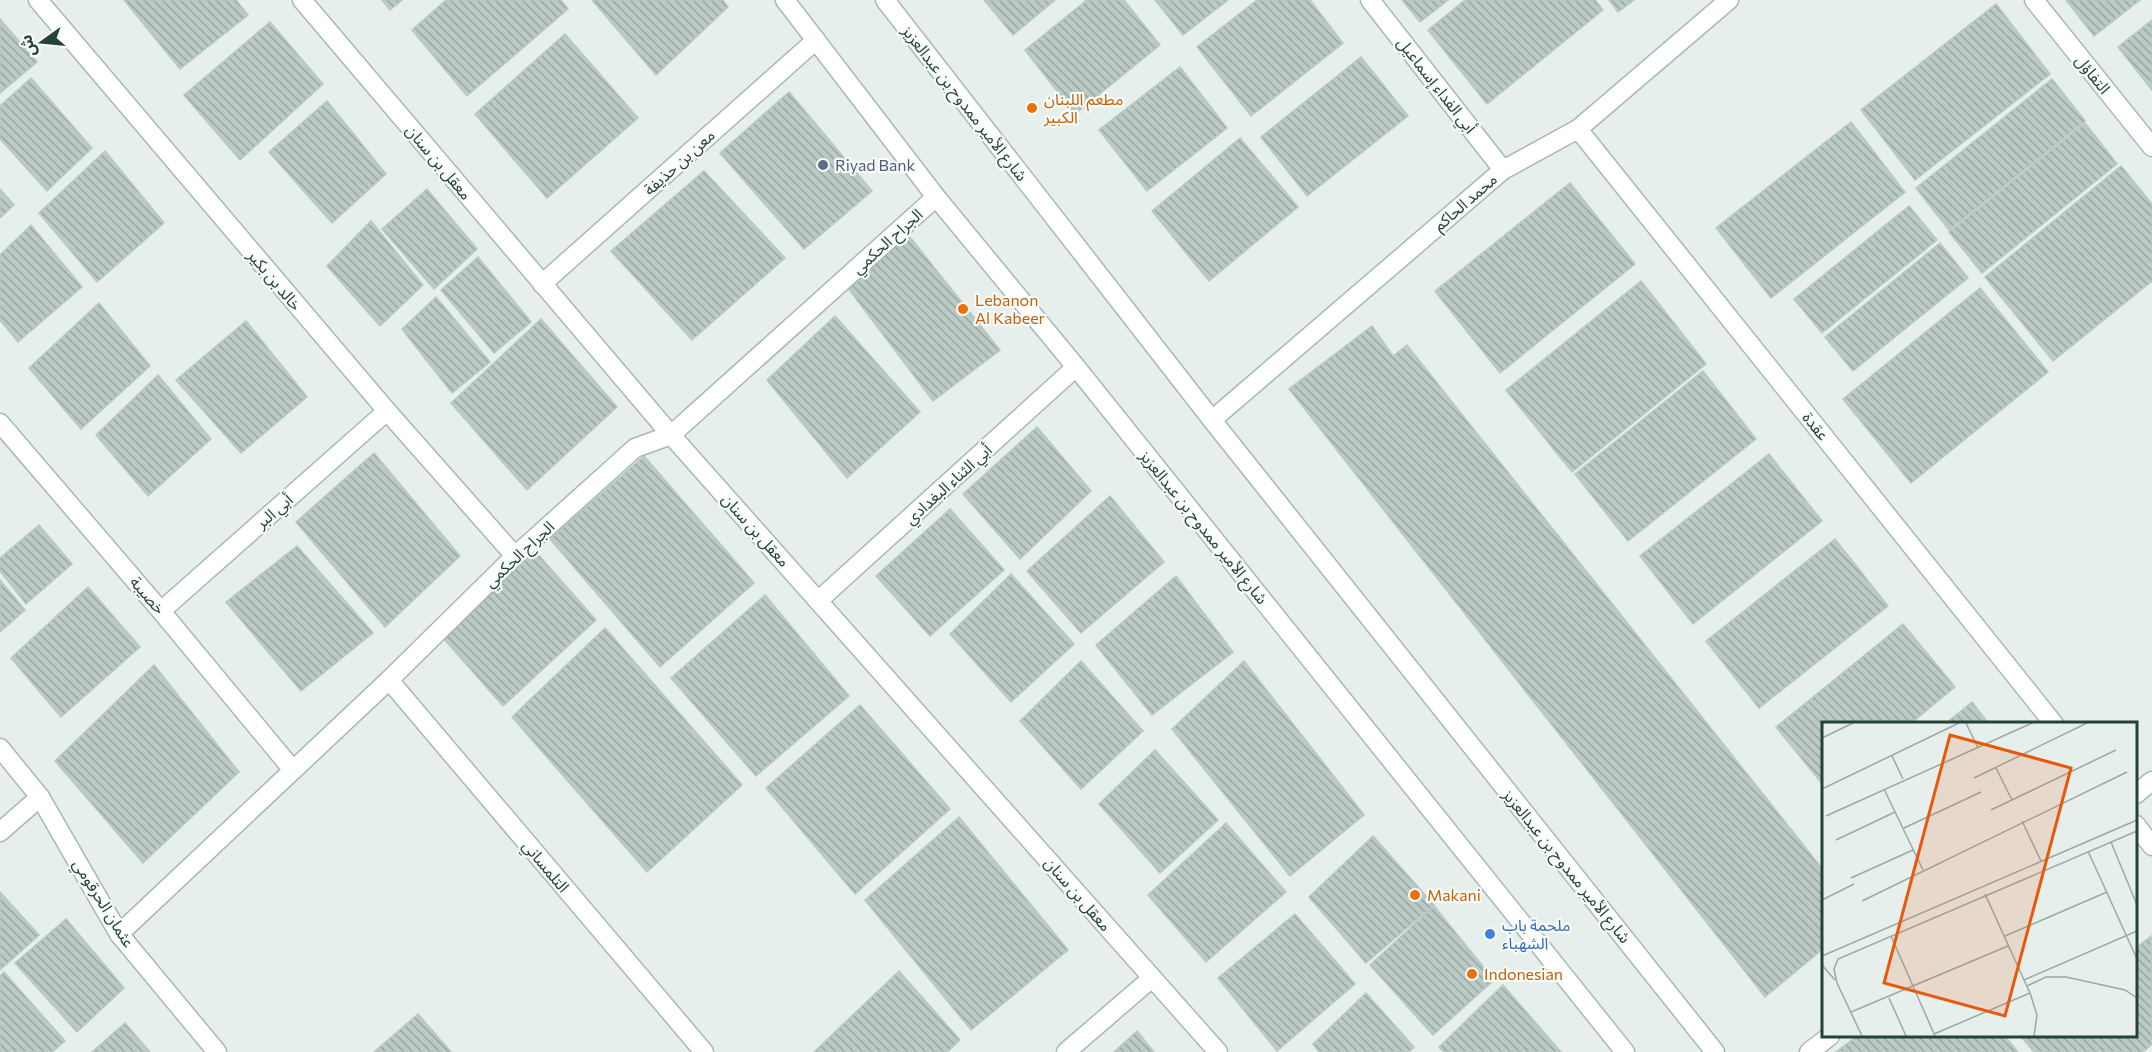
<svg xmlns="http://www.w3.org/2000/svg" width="2152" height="1052" font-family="Commissioner,'Noto Sans Arabic',sans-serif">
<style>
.building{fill:url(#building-back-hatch);stroke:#b8c9c2;stroke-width:1.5}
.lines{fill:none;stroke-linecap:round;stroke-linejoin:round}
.minor-casing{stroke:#a8b8b2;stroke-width:21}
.minor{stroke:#fff;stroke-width:18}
.food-dot{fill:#e8710a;stroke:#f7fbf9;stroke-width:2}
.service-dot{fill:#5c6f8a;stroke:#f7fbf9;stroke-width:2}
.shop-dot{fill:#3f7fe0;stroke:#f7fbf9;stroke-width:2}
.labels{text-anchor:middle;stroke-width:4.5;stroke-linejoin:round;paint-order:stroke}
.street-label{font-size:16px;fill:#24423a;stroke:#f7fbf9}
.food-label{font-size:16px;fill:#c56008;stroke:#f7fbf9;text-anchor:start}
.service-label{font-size:16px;fill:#4e5e75;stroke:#f7fbf9;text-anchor:start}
.shop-label{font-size:16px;fill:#366cbe;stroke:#f7fbf9;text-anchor:start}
.inset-road{fill:none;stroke:#98aaa4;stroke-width:1.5}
.view{fill:#e8590c;fill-opacity:0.15;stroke:#e8590c;stroke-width:3}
.inset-edge{fill:none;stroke:#24423a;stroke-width:3}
</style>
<defs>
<pattern id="building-back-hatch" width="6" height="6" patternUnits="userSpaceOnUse" patternTransform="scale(1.5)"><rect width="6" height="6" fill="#bbcac4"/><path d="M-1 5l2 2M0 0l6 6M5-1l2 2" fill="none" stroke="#98a6a0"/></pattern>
</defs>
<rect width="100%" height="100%" fill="#e6efeb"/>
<g class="building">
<path d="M124 0H236L248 15 180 69Z"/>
<path d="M382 0H402L390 10Z"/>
<path d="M446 0H561L568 9 467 96 412 30Z"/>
<path d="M592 0H723L728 7 656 75Z"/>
<path d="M984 0H1055L1013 35Z"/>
<path d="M1087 0H1124L1160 45 1075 114 1025 50Z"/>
<path d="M1155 0H1228L1183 35Z"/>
<path d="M1257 0H1310L1343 43 1251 116 1197 47Z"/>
<path d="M1402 0H1448L1420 22Z"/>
<path d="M1465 0H1595L1603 10 1487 104 1428 30Z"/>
<path d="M1609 0H1634L1618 12Z"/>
<path d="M2066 0H2140L2094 36Z"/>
<path d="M1996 4 2050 74 1915 180 1861 110Z"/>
<path d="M0 19 37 62 0 93Z"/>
<path d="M2152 20V90L2118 47Z"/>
<path d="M270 22 323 84 240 160 184 95Z"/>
<path d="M565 34 638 118 547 198 475 114Z"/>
<path d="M1361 57 1408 116 1307 196 1261 137Z"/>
<path d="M1180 67 1227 128 1147 191 1099 130Z"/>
<path d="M31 78 92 148 47 191 0 139V106Z"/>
<path d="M2052 79 2085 121 1949 230 1916 188Z"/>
<path d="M789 92 872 191 804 249 720 153Z"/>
<path d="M327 101 386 174 332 223 269 152Z"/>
<path d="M1851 122 1905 192 1771 298 1716 228Z"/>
<path d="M2085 123 2117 164 1982 273 1949 232Z"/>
<path d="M1240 138 1298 207 1209 281 1152 211Z"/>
<path d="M105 151 164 223 97 282 39 213Z"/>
<path d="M2121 166 2152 204V281L2053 361 1985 277Z"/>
<path d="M704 171 785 258 692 340 611 251Z"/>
<path d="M1570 183 1635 264 1500 373 1435 291Z"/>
<path d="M0 189 14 205 0 218Z"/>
<path d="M427 189 477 249 434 289 382 229Z"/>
<path d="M1909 206 1937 240 1822 333 1794 299Z"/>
<path d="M371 221 423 285 380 326 327 266Z"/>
<path d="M31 225 82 287 18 342 0 320V255Z"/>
<path d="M906 232 1000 350 933 401 845 284Z"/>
<path d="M1940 243 1968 278 1853 371 1825 337Z"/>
<path d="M478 257 531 322 494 353 441 290Z"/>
<path d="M1641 281 1706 364 1572 472 1506 390Z"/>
<path d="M1980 288 2048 372 1911 483 1843 399Z"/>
<path d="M436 297 490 362 452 393 402 329Z"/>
<path d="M99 303 150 366 81 429 29 368Z"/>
<path d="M835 316 920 412 847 478 767 380Z"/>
<path d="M541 319 617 407 527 490 451 403Z"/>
<path d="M246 321 307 397 241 453 176 380Z"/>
<path d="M1372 326 1393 356 1407 345 1824 871V948L1765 997 1289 389Z"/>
<path d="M1703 371 1756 439 1628 541 1575 474Z"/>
<path d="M158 375 211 439 148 496 96 435Z"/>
<path d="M1037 427 1091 491 1020 559 963 494Z"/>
<path d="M374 453 460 556 385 627 296 522Z"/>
<path d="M1769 454 1822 521 1693 624 1640 556Z"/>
<path d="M644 456 754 583 660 667 550 539Z"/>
<path d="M1110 496 1164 562 1081 633 1027 571Z"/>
<path d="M950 509 1004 570 930 636 876 576Z"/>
<path d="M39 525 72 564 26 604 0 571V558Z"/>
<path d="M1835 539 1888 606 1759 708 1706 641Z"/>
<path d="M297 546 373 633 301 691 226 602Z"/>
<path d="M535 551 596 620 503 706 443 638Z"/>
<path d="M1011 574 1074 644 1011 702 950 634Z"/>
<path d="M1176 576 1233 652 1152 715 1096 645Z"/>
<path d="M0 580 25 610 0 632Z"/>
<path d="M88 587 140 647 61 717 11 658Z"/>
<path d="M765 595 849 696 756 776 671 678Z"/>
<path d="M1903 624 1955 687 1910 724H1824V786L1776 727Z"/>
<path d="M605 628 742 785 647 872 512 717Z"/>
<path d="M1081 661 1143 731 1081 789 1020 721Z"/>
<path d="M1244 661 1364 815 1290 876 1172 729Z"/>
<path d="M154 665 239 772 143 863 55 761Z"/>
<path d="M1972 702 1989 724H1945Z"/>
<path d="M860 705 950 809 855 894 766 788Z"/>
<path d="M1155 750 1218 820 1160 873 1099 804Z"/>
<path d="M959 817 1068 950 971 1030 865 900Z"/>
<path d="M1226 823 1286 892 1206 962 1148 895Z"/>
<path d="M1373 836 1434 905 1366 963 1309 897Z"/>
<path d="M0 892 39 935 0 970Z"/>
<path d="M1434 906 1494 980 1433 1035 1370 965Z"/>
<path d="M1295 914 1355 984 1277 1051 1218 978Z"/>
<path d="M66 919 124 988 77 1032 15 963Z"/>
<path d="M2151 936 2152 1044 2143 1052H2034L2022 1038 2025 1036H2136V948Z"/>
<path d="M899 971 960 1040 947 1052H814Z"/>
<path d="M4 972 65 1041 52 1052H0V976Z"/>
<path d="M1503 985 1561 1052H1444L1439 1047Z"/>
<path d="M1366 993 1414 1047 1409 1052H1319L1313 1044Z"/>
<path d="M418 1014 451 1052H374Z"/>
<path d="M125 1023 150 1052H92Z"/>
<path d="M1137 1031 1154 1052H1114Z"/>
<path d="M1857 1036H2005L2018 1052H1836Z"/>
</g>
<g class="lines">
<defs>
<g id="minor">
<path d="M38 0 387 411 515 556"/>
<path d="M302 0 671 435 1218 1052"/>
<path d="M785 0 936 197 1076 367 1625 1052"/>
<path d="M885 0 1212 420 1715 1052"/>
<path d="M1370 0 1503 170"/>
<path d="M2034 0 2152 147"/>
<path d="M1578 129 2054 724"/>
<path d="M542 284 816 40"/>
<path d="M1212 420 1503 170 1578 129 1729 0"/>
<path d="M0 423 161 611 292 769"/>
<path d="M819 600 1076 367"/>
<path d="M161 611 387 411"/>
<path d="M389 680 704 1052"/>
<path d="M0 748 40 797 119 934 217 1052"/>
<path d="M2136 794 2152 781"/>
<path d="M2136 825 2152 846"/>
<path d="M0 832 40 797"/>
<path d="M119 934 389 680 515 556 635 448 671 435 936 197"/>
<path d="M1066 1052 1152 978"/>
<path d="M1809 1052 1830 1036"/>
</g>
</defs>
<use href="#minor" class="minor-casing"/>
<use href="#minor" class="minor"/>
</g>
<g class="food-dot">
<circle cx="1032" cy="108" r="6"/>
<circle cx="963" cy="309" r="6"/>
<circle cx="1415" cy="895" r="6"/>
<circle cx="1472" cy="974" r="6"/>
</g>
<circle class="service-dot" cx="823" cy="165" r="6"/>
<circle class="shop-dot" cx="1490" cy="934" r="6"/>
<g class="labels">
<g class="street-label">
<text transform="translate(2093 74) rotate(51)" y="6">التفاؤل</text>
<text transform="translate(1437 85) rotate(52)" y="6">أبي الفداء إسماعيل</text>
<text transform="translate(965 103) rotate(52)" y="6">شارع الأمير ممدوح بن عبدالعزيز</text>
<text transform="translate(439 162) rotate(50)" y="6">معقل بن سنان</text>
<text transform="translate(679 162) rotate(-42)" y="6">معن بن حذيفة</text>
<text transform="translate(1465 202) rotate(-41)" y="6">محمد الحاكم</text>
<text transform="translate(887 241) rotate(-42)" y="6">الجراح الحكمي</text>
<text transform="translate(275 280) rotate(50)" y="6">خالد بن بكير</text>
<text transform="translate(1816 426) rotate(51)" y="6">عقدة</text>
<text transform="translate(948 484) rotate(-42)" y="6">أبي الثناء البغدادي</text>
<text transform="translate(274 511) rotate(-41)" y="6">أبي البر</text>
<text transform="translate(1204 527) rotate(51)" y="6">شارع الأمير ممدوح بن عبدالعزيز</text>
<text transform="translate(756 530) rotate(48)" y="6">معقل بن سنان</text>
<text transform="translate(519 554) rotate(-43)" y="6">الجراح الحكمي</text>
<text transform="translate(148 595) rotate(49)" y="6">خصيبة</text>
<text transform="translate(546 866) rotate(50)" y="6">التلمساني</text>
<text transform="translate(1567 866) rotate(51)" y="6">شارع الأمير ممدوح بن عبدالعزيز</text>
<text transform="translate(1078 894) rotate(49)" y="6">معقل بن سنان</text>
<text transform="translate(104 903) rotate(58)" y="6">عثمان الحرقومي</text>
</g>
<g class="food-label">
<text x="1044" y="105">مطعم اللبنان<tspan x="1044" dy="18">الكبير</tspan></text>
<text x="975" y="306">Lebanon<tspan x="975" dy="18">Al Kabeer</tspan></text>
<text x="1427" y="901">Makani</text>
<text x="1484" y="980">Indonesian</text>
</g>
<g class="service-label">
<text x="835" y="171">Riyad Bank</text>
</g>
<g class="shop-label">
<text x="1502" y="931">ملحمة باب<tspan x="1502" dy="18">الشهباء</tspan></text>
</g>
</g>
<g transform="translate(1822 722)">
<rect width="315" height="315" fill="#e6efeb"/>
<path class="inset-road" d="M144 1 156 26M0 16 31 1M70 34 81 57M174 46 190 78M152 56 265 1M0 67 137 1M62 67 101 148M169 88 294 28M4 94 210 1M200 99 219 139M82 106 159 70M14 118 73 90M289 120 315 183M266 129 315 237M29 156 91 128M163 172 208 271 215 293 212 314M0 178 32 162M40 179 305 50M69 214 113 314M183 214 285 170M0 234 315 98M0 243 13 258M202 258 315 209M205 264 224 255H244L303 268 315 276M67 276 84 314M29 290 186 224M112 312 208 271M40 314 15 261 12 247 16 237 315 109"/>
<path class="view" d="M128 13 249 46 183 294 62 261Z"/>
<rect width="315" height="315" class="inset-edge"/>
</g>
<g transform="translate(42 42) rotate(255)" stroke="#f7fbf9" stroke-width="4.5" paint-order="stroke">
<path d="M0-4.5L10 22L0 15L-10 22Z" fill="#24423a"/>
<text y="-9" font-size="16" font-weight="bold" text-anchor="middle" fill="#24423a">ش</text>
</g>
</svg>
